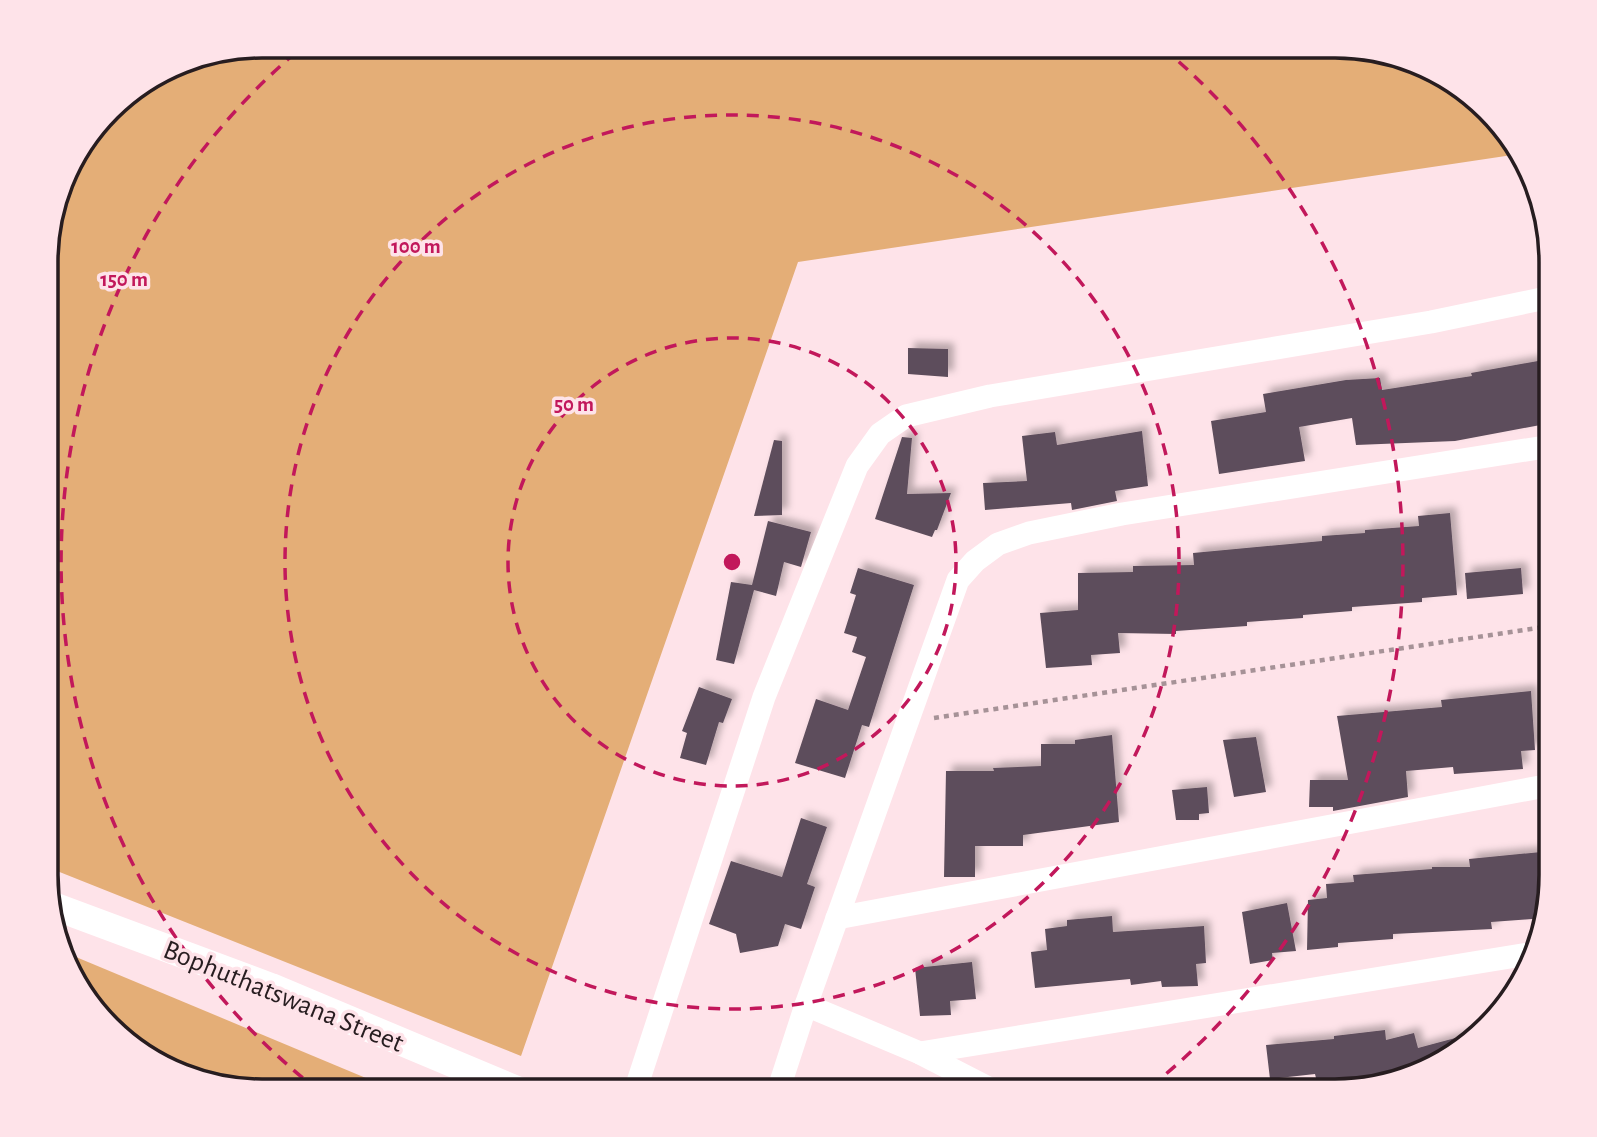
<svg xmlns="http://www.w3.org/2000/svg" width="1597" height="1137" font-family="'Alegreya Sans',sans-serif">
<style>
.green{fill:#e4ae77}
.building{fill:#5d4d5b;filter:url(#shadow)}
.lines{fill:none;stroke-linecap:round;stroke-linejoin:round}
.path{stroke:#a69297;stroke-width:4.5;stroke-dasharray:5 5;stroke-linecap:butt}
.minor{stroke:#fff;stroke-width:23}
.tertiary{stroke:#fff;stroke-width:28}
.ring{fill:none;stroke:#c2185b;stroke-width:3.5;stroke-dasharray:12 9}
.labels{text-anchor:middle;stroke-width:7;stroke-linejoin:round;paint-order:stroke}
.street-label{font-size:28px;fill:#271d20;stroke:#fee3e9}
.rim{fill:none;stroke:#271d20;stroke-width:3.5}
.centre{fill:#c2185b;stroke:#fee3e9;stroke-width:3.5}
.ring-label{font-size:21px;text-anchor:middle;font-weight:bold;fill:#c2185b;stroke:#fee3e9;stroke-width:7;stroke-linejoin:round;paint-order:stroke}
</style>
<defs>
<filter id="shadow"><feDropShadow dx="6" dy="-6" stdDeviation="3.5" flood-color="#0004"/></filter>
</defs>
<rect width="100%" height="100%" fill="#fee3e9"/>
<g class="green">
<path d="M262 46H1349L1405 57 1467 90 1519 154 798 262 521 1056 47 867V233L74 154 120 99 192 57Z"/>
<path d="M64 952 397 1091H248L192 1080 130 1047 74 983Z"/>
</g>
<g class="building">
<path d="M908 348 948 349V377L908 374Z"/>
<path d="M1549 359 1551 423 1455 441 1356 445 1352 418 1299 427 1305 461 1219 474 1211 421 1266 412 1263 394 1346 380 1380 378 1382 390 1472 376 1471 373Z"/>
<path d="M1142 431 1148 486 1115 491 1117 501 1072 510 1071 503 985 510 983 483 1027 481 1022 436 1055 432 1057 445Z"/>
<path d="M902 437 912 438 907 494 951 493 937 530H935L932 537 875 519Z"/>
<path d="M774 440 782 441V515L754 516Z"/>
<path d="M1450 513 1457 595 1422 598V602L1352 607V611L1303 615V618L1247 622V626L1176 631V634L1118 633 1120 653 1091 655 1092 665 1046 668 1040 613 1078 610V573L1133 572V566L1194 565 1193 553 1322 541V536L1365 533V530L1419 526 1418 516Z"/>
<path d="M768 521 811 532 801 567 784 562 776 596 754 590 734 664 716 660 731 582 752 585Z"/>
<path d="M858 568 914 585 869 727 862 725 845 778 795 763 816 699 848 710 866 657 852 652 857 637 844 633 856 595 850 593Z"/>
<path d="M1521 568 1523 594 1467 599 1465 573Z"/>
<path d="M699 687 732 699 723 723 719 722 706 765 680 758 687 733 682 731Z"/>
<path d="M1531 691 1535 750 1521 751 1523 769 1454 774 1453 767 1406 771 1408 797 1333 811V807H1309L1310 780H1348L1337 716 1442 707 1441 700Z"/>
<path d="M1112 735 1119 822 1023 835V846H975V877H944L946 771H994L993 768 1041 766V744H1075V740Z"/>
<path d="M1256 737 1266 792 1234 797 1223 740Z"/>
<path d="M1207 787 1209 813 1199 814V820H1176L1172 790Z"/>
<path d="M801 818 827 827 807 884 815 887 801 929 785 924 778 946 740 953 736 934 709 924 731 861 782 877Z"/>
<path d="M1551 851V889L1545 918 1491 922 1492 929 1393 934V939L1338 943V947L1307 950 1308 900 1327 898 1326 884 1354 882 1353 875 1432 869V867H1470L1469 859Z"/>
<path d="M1287 903 1296 951 1272 953 1273 960 1250 964 1242 912Z"/>
<path d="M1112 916 1113 932 1204 926 1206 963 1196 964 1198 986 1162 987 1161 981 1131 985 1130 979 1035 988 1031 952 1047 950 1045 929 1067 926V920Z"/>
<path d="M972 962 976 999 950 1001 951 1015 920 1016 915 968Z"/>
<path d="M1385 1030 1386 1040 1414 1033 1418 1048 1474 1033 1431 1069 1342 1090 1341 1081 1318 1086 1315 1074 1270 1079 1266 1045 1334 1039V1036Z"/>
</g>
<g class="lines">
<path class="path" d="M934 718 1551 626"/>
<g class="minor">
<path d="M837 918 1551 785"/>
<path d="M806 1005 920 1053 994 1091"/>
<path d="M920 1053 1535 953"/>
<path d="M635 1091 764 697 857 466 880 434 906 416 990 396 1431 322 1551 297"/>
<path d="M778 1091 806 1005 958 580 975 561 998 544 1029 533 1122 514 1551 446"/>
</g>
<path class="tertiary" d="M48 904 271 987 519 1091"/>
</g>
<g class="ring">
<circle cx="732" cy="562" r="224"/>
<circle cx="732" cy="562" r="447"/>
<path d="M319 1091A671 671 0 0 1 301 48M1163 48A671 671 0 0 1 1145 1091"/>
</g>
<g class="labels">
<g class="street-label">
<text transform="translate(284 995) rotate(22)" y="10">Bophuthatswana Street</text>
</g>
</g>
<path d="M0 0H1597V1137H0ZM262 58H1335A204 204 0 0 1 1539 262V875A204 204 0 0 1 1335 1079H262A204 204 0 0 1 58 875V262A204 204 0 0 1 262 58Z" fill="#fee3e9" fill-rule="evenodd"/>
<path class="rim" d="M262 58H1335A204 204 0 0 1 1539 262V875A204 204 0 0 1 1335 1079H262A204 204 0 0 1 58 875V262A204 204 0 0 1 262 58Z"/>
<circle cx="732" cy="562" r="10" class="centre"/>
<g class="ring-label">
<text x="416" y="253">100 m</text>
<text x="124" y="286">150 m</text>
<text x="574" y="411">50 m</text>
</g>
</svg>
